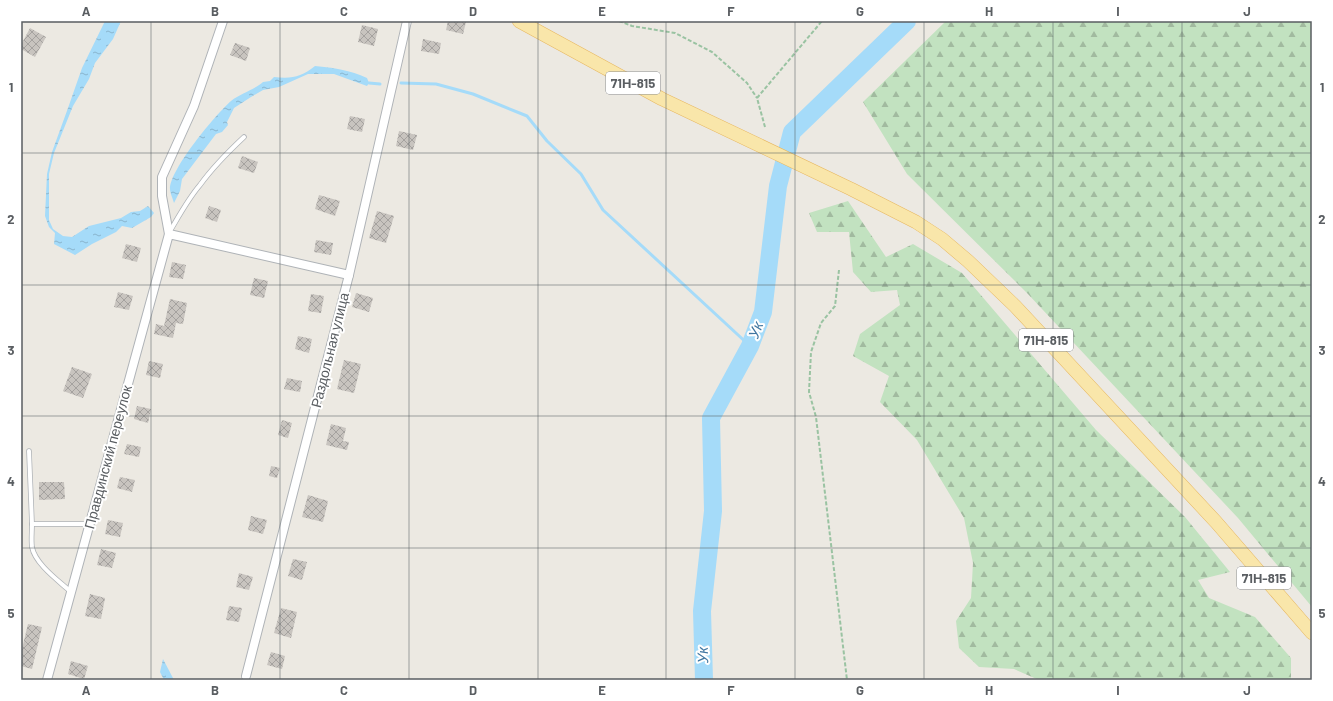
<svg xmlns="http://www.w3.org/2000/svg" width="1333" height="701" font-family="Barlow,sans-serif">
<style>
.forest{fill:url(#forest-firs)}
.water{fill:url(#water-ripples)}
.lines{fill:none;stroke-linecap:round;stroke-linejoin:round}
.stream{stroke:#a5dbf9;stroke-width:3}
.river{stroke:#a5dbf9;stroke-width:18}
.building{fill:url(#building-cross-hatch)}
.service-casing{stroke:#afb3b7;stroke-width:5.5}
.minor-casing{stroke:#afb3b7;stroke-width:10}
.primary-casing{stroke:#e7b760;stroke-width:14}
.path{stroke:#9ac3a2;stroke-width:2;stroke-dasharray:4 2;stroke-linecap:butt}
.service{stroke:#fff;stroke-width:4}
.minor{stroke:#fff;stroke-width:8}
.primary{stroke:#f9e6aa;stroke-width:13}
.grid{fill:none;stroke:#5a5e62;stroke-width:1;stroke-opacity:0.55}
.labels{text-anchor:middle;stroke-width:4;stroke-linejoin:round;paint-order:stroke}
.shield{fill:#fff;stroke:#8c8e91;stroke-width:1}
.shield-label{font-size:13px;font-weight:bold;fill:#5a5e62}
.street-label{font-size:14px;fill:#5a5e62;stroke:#fff}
.water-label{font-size:15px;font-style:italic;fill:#4177a1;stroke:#fff}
.neatline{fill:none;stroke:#5a5e62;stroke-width:1.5}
.grid-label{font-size:13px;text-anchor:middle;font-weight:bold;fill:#5a5e62}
</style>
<defs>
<pattern id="forest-firs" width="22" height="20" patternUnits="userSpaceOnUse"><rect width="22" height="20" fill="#c2e2c0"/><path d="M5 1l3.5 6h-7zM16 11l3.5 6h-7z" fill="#a1ba9f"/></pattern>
<pattern id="water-ripples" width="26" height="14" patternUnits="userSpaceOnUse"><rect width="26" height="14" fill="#a5dbf9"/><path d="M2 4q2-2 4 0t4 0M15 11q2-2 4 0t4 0" fill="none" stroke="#89b5cd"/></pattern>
<pattern id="building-cross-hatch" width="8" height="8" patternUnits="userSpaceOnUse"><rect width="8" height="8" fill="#c8c4bf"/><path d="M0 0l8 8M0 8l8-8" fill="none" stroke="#a5a29f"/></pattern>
</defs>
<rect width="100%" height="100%" fill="#ece9e2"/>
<g class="forest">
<path d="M946 21H1312V607L1238 518 1027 293 907 174 863 102Z"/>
<path d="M848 201 886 257 913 244 962 273 1096 430 1185 517 1230 572 1198 580 1209 598 1255 617 1291 658V680H1039L1014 669 979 667 959 648 956 621 971 598 973 563 964 518 917 440 880 402 889 376 853 356 860 334 900 305 897 290 871 292 853 272 849 232H817L809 213Z"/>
</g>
<g class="water">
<path d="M105 21H121L113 39 95 63 89 79 73 106 54 153 49 174V220L53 229 63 236 72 237 89 226 121 218 131 212 140 211 148 206 154 213 151 217 132 228 122 226 116 232 92 244 75 255 54 244 55 233 49 227 45 216 47 174 52 152 68 108 82 68Z"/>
<path d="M315 66C334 68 350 70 367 78L369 83 367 86 334 74H308L279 87 263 90 251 97 234 108 227 122 228 125 222 132 216 134 182 179 180 191 174 203C173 199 170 193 170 189 170 169 216 114 231 101 241 93 254 90 263 82L270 81 274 77C292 79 301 77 315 66Z"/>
<path d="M163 659 174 680H164L160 672Z"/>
</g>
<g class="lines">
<g class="stream">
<path d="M369 83 380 84"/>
<path d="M401 83 436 84 473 94 527 116 547 141 581 174 603 210 750 346"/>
</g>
<path class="river" d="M704 680 702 611 713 511 711 418 750 346 763 312 778 186 792 132 907 21"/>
</g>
<g class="building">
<path d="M448 21 466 22 463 34 446 30Z"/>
<path d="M362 25 378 29 374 46 358 42Z"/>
<path d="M30 28 46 37 35 57 21 49V45Z"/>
<path d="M423 39 441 43 439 54 421 51Z"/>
<path d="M235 43 250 48 246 61 230 55Z"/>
<path d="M350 116 365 119 362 132 347 129Z"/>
<path d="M399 131 417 135 413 150 396 146Z"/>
<path d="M242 156 258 162 254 173 238 168Z"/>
<path d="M319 195 340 201 335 216 315 209Z"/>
<path d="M209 206 221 210 217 222 205 218Z"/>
<path d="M377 211 394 216 386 243 369 238Z"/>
<path d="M316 240 333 243 331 255 314 252Z"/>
<path d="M126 244 141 248 137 262 122 258Z"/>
<path d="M172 262 186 265 183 279 169 277Z"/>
<path d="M254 278 268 281 264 298 250 295Z"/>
<path d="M118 292 133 296 129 310 114 307Z"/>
<path d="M356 293 373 298 369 312 352 307Z"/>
<path d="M311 294 324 296 321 313 308 311Z"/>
<path d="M170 299 187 303 183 324 176 323 173 338 154 334 156 324 164 326Z"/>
<path d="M298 336 312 339 309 353 295 349Z"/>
<path d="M344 360 361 364 354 393 337 389Z"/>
<path d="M149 361 163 364 160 378 146 375Z"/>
<path d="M72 367 92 374 83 398 63 391Z"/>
<path d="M287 378 302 381 300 392 284 389Z"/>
<path d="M137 406 151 409 148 423 134 419Z"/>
<path d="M282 420 292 423 288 438 278 435Z"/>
<path d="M331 424 346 428 343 441 349 442 347 450 326 445Z"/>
<path d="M127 444 141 447 139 457 124 454Z"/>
<path d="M271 466 280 468 277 478 269 476Z"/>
<path d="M120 477 135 480 132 492 117 488Z"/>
<path d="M39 482H64L65 499 39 500Z"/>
<path d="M308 495 328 501 323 522 302 517Z"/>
<path d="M251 516 267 520 263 534 248 530Z"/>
<path d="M108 520 123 523 120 537 105 534Z"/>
<path d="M101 549 116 553 112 568 97 565Z"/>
<path d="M293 559 307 562 302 580 288 576Z"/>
<path d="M239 573 253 577 249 590 236 587Z"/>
<path d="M90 594 105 598 101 619 85 616Z"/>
<path d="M229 606 242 608 239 622 226 620Z"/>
<path d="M281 608 297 612 291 638 274 633Z"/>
<path d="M28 624 42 627 32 669 21 666V653Z"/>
<path d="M271 652 285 656 282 669 267 665Z"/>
<path d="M71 661 88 666 84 679 68 674Z"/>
</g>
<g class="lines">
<defs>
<g id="service">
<path d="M170 231C179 216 188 199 200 185 213 167 228 152 244 137"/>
<path d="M29 451 32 524H90"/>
<path d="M32 524C32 532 31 539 32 547 35 564 59 581 71 592"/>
</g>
<g id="minor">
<path d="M169 234 162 196V177L194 106 223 21"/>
<path d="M246 676 349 275 407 21"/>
<path d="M47 680 169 234 349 275"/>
</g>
<path id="primary" d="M519 21 662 99 851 189 916 222 942 239 968 261 1015 306 1216 522 1312 633"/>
</defs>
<use href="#service" class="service-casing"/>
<use href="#minor" class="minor-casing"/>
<use href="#primary" class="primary-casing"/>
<g class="path">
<path d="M619 21 632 26 675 33 712 52 747 83 757 98"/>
<path d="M765 127 757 98 822 21"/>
<path d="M839 270 835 306 821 323 811 352 809 392 816 417 847 680"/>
</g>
<use href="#service" class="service"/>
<use href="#minor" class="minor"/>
<use href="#primary" class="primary"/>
</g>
<path class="grid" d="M151 21V680M280 21V680M409 21V680M538 21V680M666 21V680M795 21V680M924 21V680M1053 21V680M1182 21V680M21 153H1312M21 285H1312M21 416H1312M21 548H1312"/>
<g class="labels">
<g class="shield">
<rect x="606" y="72" width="54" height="22" rx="3"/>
<rect x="1019" y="329" width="54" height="22" rx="3"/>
<rect x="1237" y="567" width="54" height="22" rx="3"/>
</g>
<g class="shield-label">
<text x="633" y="88">71Н-815</text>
<text x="1046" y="345">71Н-815</text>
<text x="1264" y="583">71Н-815</text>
</g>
<g class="street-label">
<text transform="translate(330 350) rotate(-76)" y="5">Раздольная улица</text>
<text transform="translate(108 457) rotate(-75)" y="5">Правдинский переулок</text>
</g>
<g class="water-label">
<text transform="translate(756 330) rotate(-69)" y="5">Ук</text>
<text transform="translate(703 655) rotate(-92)" y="5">Ук</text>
</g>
</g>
<rect width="1333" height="701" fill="none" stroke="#ffffff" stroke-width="44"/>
<rect x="22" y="22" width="1289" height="657" class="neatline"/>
<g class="grid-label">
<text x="86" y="16">A</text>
<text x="215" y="16">B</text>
<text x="344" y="16">C</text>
<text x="473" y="16">D</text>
<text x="602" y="16">E</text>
<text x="731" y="16">F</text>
<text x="860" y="16">G</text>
<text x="989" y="16">H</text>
<text x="1118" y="16">I</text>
<text x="1247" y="16">J</text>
<text x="11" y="92">1</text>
<text x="1322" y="92">1</text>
<text x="11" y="224">2</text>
<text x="1322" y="224">2</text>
<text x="11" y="355">3</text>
<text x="1322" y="355">3</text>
<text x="11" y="486">4</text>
<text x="1322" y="486">4</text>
<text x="11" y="618">5</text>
<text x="1322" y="618">5</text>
<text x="86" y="695">A</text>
<text x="215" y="695">B</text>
<text x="344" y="695">C</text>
<text x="473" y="695">D</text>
<text x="602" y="695">E</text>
<text x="731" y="695">F</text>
<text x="860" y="695">G</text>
<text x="989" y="695">H</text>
<text x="1118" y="695">I</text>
<text x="1247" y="695">J</text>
</g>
</svg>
